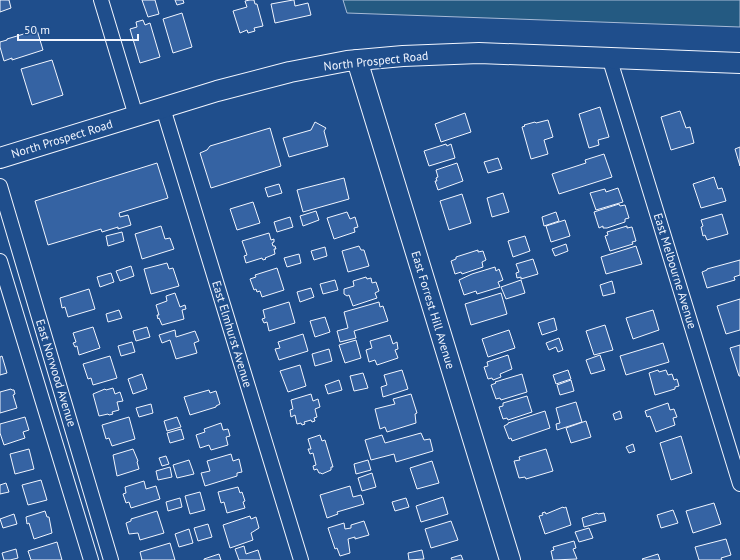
<svg xmlns="http://www.w3.org/2000/svg" width="740" height="560" font-family="'PT Sans',sans-serif">
<style>
.green{fill:#245a82;stroke:#a8bbd7}
.building{fill:#3563a3;stroke:#f2f6ff}
.lines{fill:none;stroke-linecap:round;stroke-linejoin:round}
.street-casing{stroke:#f2f6ff;stroke-width:16}
.secondary-casing{stroke:#f2f6ff;stroke-width:22}
.street{stroke:#1f4e8c;stroke-width:14}
.secondary{stroke:#1f4e8c;stroke-width:20}
.labels{text-anchor:middle;stroke-width:3;stroke-linejoin:round;paint-order:stroke}
.street-label{font-size:12px;fill:#f2f6ff;stroke:#1f4e8c}
</style>
<rect width="100%" height="100%" fill="#1f4e8c"/>
<path class="green" d="M343 0H740V27L347 13Z"/>
<g class="building">
<path d="M0 0H9L11 8 0 12Z"/>
<path d="M142 0H155L159 14 148 17Z"/>
<path d="M175 0H183L184 3 177 5Z"/>
<path d="M250 0H254L255 4H257L263 26 254 28 255 31 248 33 247 30 240 33 233 11 247 7 245 1Z"/>
<path d="M293 0H294L295 6 308 3 311 15 275 23 271 4Z"/>
<path d="M182 13 192 47 173 53 163 19Z"/>
<path d="M143 20 145 25 150 23 160 57 140 63 130 29 137 27 136 22Z"/>
<path d="M37 30 43 50 12 60V58L4 61 0 47V42L7 40V39Z"/>
<path d="M52 60 63 95 32 105 21 69Z"/>
<path d="M600 107 609 137 598 140 599 145 589 148 579 114Z"/>
<path d="M680 111 686 128 690 127 694 143 671 150 661 117Z"/>
<path d="M465 113 471 132 441 142 435 124Z"/>
<path d="M548 120 553 137 544 140 548 154 531 159 522 127 525 126 524 125 535 122 536 123Z"/>
<path d="M315 122 326 128 324 131 328 146 289 157 283 138 311 130Z"/>
<path d="M270 128 281 166 211 188 200 153 207 150 210 146Z"/>
<path d="M446 144 447 146 451 144 455 158 429 166 424 151Z"/>
<path d="M740 147V166L735 149Z"/>
<path d="M604 154 612 177 559 194 552 174 586 163 585 160Z"/>
<path d="M498 158 502 169 488 173 484 162Z"/>
<path d="M157 163 168 198 119 213 120 217 128 215 131 225 118 229V227L102 232 101 229 48 245 35 201Z"/>
<path d="M457 163 463 181 438 190 435 181H437L436 178 438 177 436 170Z"/>
<path d="M714 177 718 189 722 188 726 201 701 208 693 184Z"/>
<path d="M344 178 349 199 303 212 297 190Z"/>
<path d="M279 184 282 193 268 197 265 188Z"/>
<path d="M618 188 623 202 596 210 590 193 605 189 606 192Z"/>
<path d="M503 193 509 212 492 217 487 198Z"/>
<path d="M462 194 471 223 449 230 440 201Z"/>
<path d="M253 202 260 223 237 230 230 209Z"/>
<path d="M619 204 620 206 625 205 629 218 625 219V222L607 228H603V226L599 228 594 212Z"/>
<path d="M316 211 319 220 303 226 300 216Z"/>
<path d="M347 212 350 219 355 217 358 227 354 228 355 232 334 239 327 218Z"/>
<path d="M556 212 559 221 544 226 542 217Z"/>
<path d="M722 214 728 234 707 240 705 235 703 236 701 227 703 226 701 220Z"/>
<path d="M290 217 293 227 277 232 274 222Z"/>
<path d="M565 220 570 236 551 242 546 226Z"/>
<path d="M161 226 165 239 170 238 174 249 142 259 135 234Z"/>
<path d="M627 226V228L632 227 636 241 632 242 633 244 610 251 605 236 608 235 607 232Z"/>
<path d="M122 232 124 241 108 246 106 236Z"/>
<path d="M269 233 271 240 274 239V242L272 243 273 246H275L276 249H274L275 254 265 258 266 259 263 260 262 258 246 263 244 256 247 255 242 241Z"/>
<path d="M525 236 530 251 513 257 508 241Z"/>
<path d="M566 244 568 251 555 256 552 249Z"/>
<path d="M359 246 361 250H364L369 266 348 272 342 251Z"/>
<path d="M636 246 642 264 606 274 601 257Z"/>
<path d="M325 247 327 256 314 260 311 251Z"/>
<path d="M478 250V252L483 251 486 260 482 262 483 267 462 274 461 272 455 274 451 261 456 259V257Z"/>
<path d="M299 254 301 263 287 267 284 258Z"/>
<path d="M533 259 538 274 521 279V277L517 278 516 273 519 272 516 264Z"/>
<path d="M740 260V275L734 277 735 280 707 288 702 272 707 270V269Z"/>
<path d="M167 263 169 269 173 268 179 286 151 294 144 269Z"/>
<path d="M131 266 134 276 120 281 116 271Z"/>
<path d="M495 267 496 271 499 269 503 280 498 282 500 287 477 294 476 291 464 295 459 280 472 274Z"/>
<path d="M277 268 284 290 262 297 260 291 257 292 256 289 254 290 250 279 256 277 255 275Z"/>
<path d="M111 273 114 282 100 287 97 277Z"/>
<path d="M366 277 367 279 371 278 372 283 376 282 379 291 375 293 377 298 353 306 349 295 347 296 344 294V289L354 286 353 281Z"/>
<path d="M335 280 338 290 323 294 320 284Z"/>
<path d="M521 280 525 293 506 299 501 287Z"/>
<path d="M612 281 615 293 603 296 600 285Z"/>
<path d="M311 288 314 297 300 302 297 292Z"/>
<path d="M89 289 95 309 68 317 65 307 62 308 60 298Z"/>
<path d="M175 293 180 307 185 305 186 309 182 310 184 319 162 325 159 318 158 319 157 315H159L156 305 167 301 166 296Z"/>
<path d="M501 293 507 314 471 325 465 304Z"/>
<path d="M740 299V330L726 334 717 306Z"/>
<path d="M289 302 295 323 269 331 267 322 264 323 262 319 265 318 263 310Z"/>
<path d="M379 302 380 307 383 306 388 321 354 331 356 338 340 342 337 331 348 328 344 312Z"/>
<path d="M119 310 122 318 108 322 106 314Z"/>
<path d="M653 310 659 330 633 339 626 318Z"/>
<path d="M325 317 330 332 315 337 310 321Z"/>
<path d="M554 318 557 330 542 335 538 323Z"/>
<path d="M605 325 613 350 594 355 586 331Z"/>
<path d="M93 327 100 348 79 355 77 346 75 347 73 343 76 342 73 333Z"/>
<path d="M147 327 150 337 136 341 133 331Z"/>
<path d="M175 330 176 337 195 331 199 341 194 343 197 353 176 359 170 340 162 343 159 335Z"/>
<path d="M509 330 515 348 488 357 482 339Z"/>
<path d="M303 334 308 351 279 360 275 349 280 348 278 342Z"/>
<path d="M390 335 393 344 397 342 398 349 395 350 398 358 377 365 375 360 369 362 366 350 372 348 370 341Z"/>
<path d="M559 338 563 350 558 352 556 347 549 350 546 343Z"/>
<path d="M356 340 361 358 345 363 339 345Z"/>
<path d="M132 342 135 352 121 356 118 346Z"/>
<path d="M663 343 669 362 626 375 620 356Z"/>
<path d="M740 345V376H739L730 348Z"/>
<path d="M329 349 332 361 315 366 312 354Z"/>
<path d="M508 355 512 369 500 374 501 377 493 380 492 378 488 379 484 367 488 366 487 362Z"/>
<path d="M600 355 605 370 591 374 586 360Z"/>
<path d="M2 356 7 373 0 375V357Z"/>
<path d="M110 356 117 378 93 385 91 378 88 379 83 364Z"/>
<path d="M300 365 306 386 288 392 280 371Z"/>
<path d="M402 370 408 389 383 397 381 387 387 385 384 375Z"/>
<path d="M568 370 571 379 556 384 553 375Z"/>
<path d="M658 370 659 372 666 370 668 375 672 374 674 380 677 379 679 386 675 387V389L655 395 649 373Z"/>
<path d="M363 373 368 388 354 391 350 376Z"/>
<path d="M142 374 147 389 133 394 128 379Z"/>
<path d="M522 374 527 392 501 400 500 398 496 399 491 385 496 383 495 382Z"/>
<path d="M339 380 342 390 328 394 325 385Z"/>
<path d="M571 380 574 391 560 395 557 385Z"/>
<path d="M113 388 115 394 120 392 123 401 117 402 119 410 112 412 113 414 109 415 108 414 99 416 93 394 105 389 106 390Z"/>
<path d="M11 389 12 390H14L15 394 13 395 17 408 0 413V392Z"/>
<path d="M209 390 210 393 216 391 220 404 216 406V407L190 415 184 397Z"/>
<path d="M311 394 313 401 318 399 320 407 315 409 317 417 314 418 315 421 312 422 311 420 304 422 305 424 302 425 301 423 297 424 295 415 291 417 290 410 293 409 291 400Z"/>
<path d="M411 394 417 413 415 414 416 423 387 432 385 427 380 429 375 409 395 404 393 399Z"/>
<path d="M527 396 532 412 508 420 507 418 503 419 499 407 503 406V403Z"/>
<path d="M576 402 582 422 557 430 556 424 560 423 556 408Z"/>
<path d="M668 403 670 410 674 409 677 417 673 418 675 425 656 432 650 416 647 417 645 411Z"/>
<path d="M151 404 153 413 139 417 136 408Z"/>
<path d="M545 411 550 428 512 441 511 438 509 439 504 426 508 424V423Z"/>
<path d="M620 411 622 418 615 420 613 414Z"/>
<path d="M25 417 29 430 23 432 25 438 4 445 0 433V424Z"/>
<path d="M129 417 135 439 112 446 109 438 106 439 102 425Z"/>
<path d="M177 417 181 427 167 431 164 421Z"/>
<path d="M586 421 591 437 571 443 566 428Z"/>
<path d="M221 423 223 430 228 429 230 436 226 437 228 445 211 450 209 445 200 448 196 435 205 432 204 429Z"/>
<path d="M181 429 184 439 170 443 167 433Z"/>
<path d="M421 433 424 440 430 439 433 451 396 462 394 454 371 460 365 440 382 435 385 443Z"/>
<path d="M320 435 322 441 325 440 333 467H331V470L322 474 321 473H319L317 469 314 470 313 466 316 465 313 453 310 454 308 449H311L308 439Z"/>
<path d="M681 436 692 473 671 480 660 443Z"/>
<path d="M633 444 635 451 629 453 626 447Z"/>
<path d="M29 449 34 469 15 474 10 454Z"/>
<path d="M133 449 138 461 137 462 139 469 117 476 113 455Z"/>
<path d="M546 449 553 471 526 479 525 477 519 478 514 461 520 460 519 457Z"/>
<path d="M231 454 233 461 239 459 242 472 237 473V476L205 486 201 473 210 471 207 461Z"/>
<path d="M166 456 169 464 162 466 159 458Z"/>
<path d="M189 460 194 474 177 478 173 465Z"/>
<path d="M368 460 371 470 356 474 354 464Z"/>
<path d="M432 461 439 483 417 489 410 468Z"/>
<path d="M170 467 172 477 158 480 156 471Z"/>
<path d="M372 473 376 487 362 491 358 478Z"/>
<path d="M41 480 47 500 28 505 22 485Z"/>
<path d="M144 481 146 489 156 486 160 499 131 508 129 502 126 503 123 494 126 493 125 487Z"/>
<path d="M6 483 9 492 0 494V485Z"/>
<path d="M350 486 353 497 361 495 364 504 337 512 338 514 327 518 320 495Z"/>
<path d="M238 487 240 493 242 492 245 501 243 502 245 508 227 513 224 502 221 503 218 492Z"/>
<path d="M200 492 205 510 190 514 185 496Z"/>
<path d="M443 497 448 514 421 522 416 506Z"/>
<path d="M180 498 182 507 168 511 166 502Z"/>
<path d="M406 498 409 507 395 511 392 502Z"/>
<path d="M714 503 721 524 693 533 686 511Z"/>
<path d="M563 507 564 508 566 507 571 525 545 534 539 516 543 515 542 513 545 512 546 514Z"/>
<path d="M673 510 678 523 661 528 657 515Z"/>
<path d="M45 511 47 517H49L52 533 34 539 29 523 27 524 26 517Z"/>
<path d="M157 511 164 533 140 540 138 533 129 534 126 523 131 521V519Z"/>
<path d="M597 513 598 514 604 513 606 521 584 527 582 518Z"/>
<path d="M14 514 17 524 3 528 0 519Z"/>
<path d="M250 516 251 519 256 517 259 528 251 533 253 540 230 548 223 525Z"/>
<path d="M364 521 369 535 355 539V537L348 539 350 553 340 556 337 548 335 549 328 528 344 523 345 529 351 528V525Z"/>
<path d="M451 521 458 540 431 548 425 529Z"/>
<path d="M208 524 212 537 198 541 194 528Z"/>
<path d="M589 528 593 538 579 542 575 532Z"/>
<path d="M189 529 193 543 179 547 175 534Z"/>
<path d="M726 539 731 555 721 558 722 560H699L695 547Z"/>
<path d="M574 541 576 548 573 549 577 559 553 560 551 551 554 550 553 547Z"/>
<path d="M57 542 62 560H31L28 551Z"/>
<path d="M170 543 175 560H141H142L140 552Z"/>
<path d="M244 546 246 554 258 550 261 560H239L235 549Z"/>
<path d="M16 549 18 558 10 560H4L2 553Z"/>
<path d="M422 550 424 559 409 560 408 553Z"/>
<path d="M219 554 221 560H204V559Z"/>
<path d="M658 554 660 560H643L642 559Z"/>
<path d="M461 555 463 560H452L451 558Z"/>
</g>
<g class="lines">
<defs>
<g id="street">
<path d="M101 0 136 116"/>
<path d="M609 57 740 484"/>
<path d="M163 108 301 560"/>
<path d="M0 186 111 560"/>
<path d="M0 261 91 560"/>
</g>
<g id="secondary">
<path d="M357 60 510 560"/>
<path d="M0 158 217 91 290 72 347 61 403 56 479 53 740 63"/>
</g>
</defs>
<use href="#street" class="street-casing"/>
<use href="#secondary" class="secondary-casing"/>
<use href="#street" class="street"/>
<use href="#secondary" class="secondary"/>
</g>
<g class="labels">
<g class="street-label">
<text transform="translate(376 61) rotate(-6)" y="4">North Prospect Road</text>
<text transform="translate(62 139) rotate(-17)" y="4">North Prospect Road</text>
<text transform="translate(675 271) rotate(73)" y="4">East Melbourne Avenue</text>
<text transform="translate(433 310) rotate(73)" y="4">East Forrest Hill Avenue</text>
<text transform="translate(232 334) rotate(73)" y="4">East Elmhurst Avenue</text>
<text transform="translate(56 373) rotate(73)" y="4">East Norwood Avenue</text>
</g>
</g>
<path d="M18 34v6h120v-6" fill="none" stroke="#f2f6ff" stroke-width="2"/>
<text x="24" y="34" font-size="12" fill="#f2f6ff" stroke="#1f4e8c" stroke-width="3" paint-order="stroke">50 m</text>
</svg>
